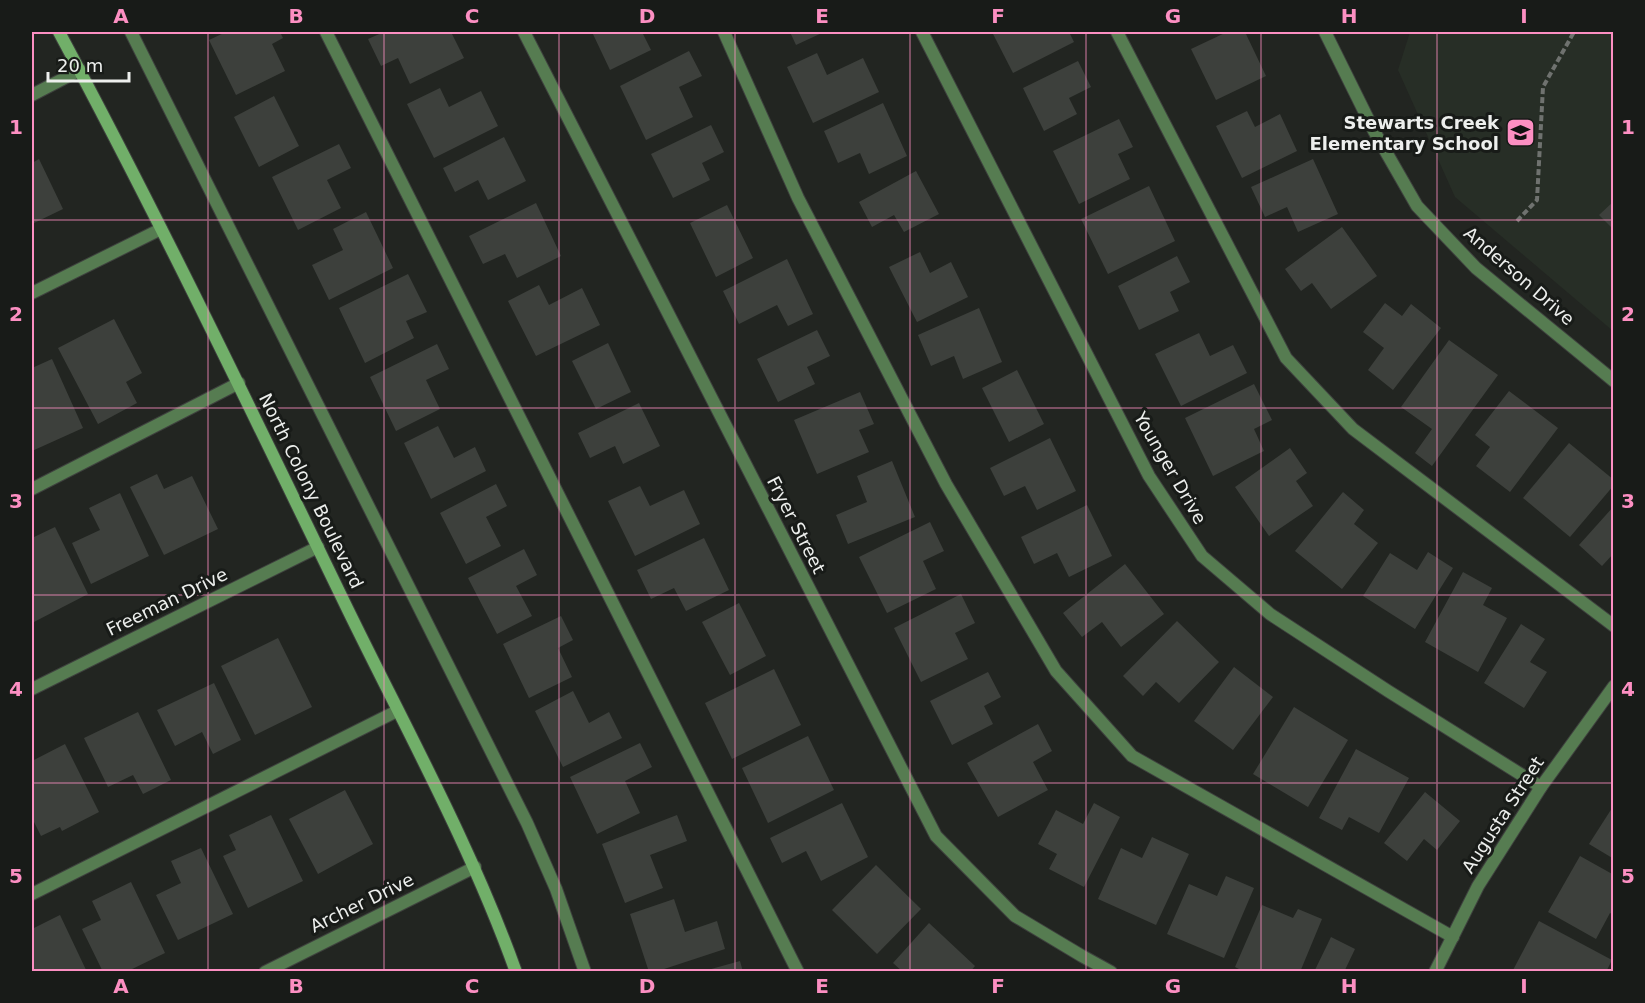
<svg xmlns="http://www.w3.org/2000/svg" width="1645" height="1003" font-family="'DejaVu Sans',sans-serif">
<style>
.built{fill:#272e26}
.building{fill:#3d403c}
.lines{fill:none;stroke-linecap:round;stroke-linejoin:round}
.lane-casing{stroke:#3e413e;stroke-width:14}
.street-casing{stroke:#3e413e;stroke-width:14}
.secondary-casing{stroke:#3e413e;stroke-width:14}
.path{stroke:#6f726f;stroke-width:4;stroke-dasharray:6 3;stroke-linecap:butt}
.lane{stroke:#567c51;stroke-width:12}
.street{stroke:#567c51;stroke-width:12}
.secondary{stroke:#71af69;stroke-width:12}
.grid{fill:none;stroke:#fc8fc2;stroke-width:1.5;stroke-opacity:0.55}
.labels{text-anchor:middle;stroke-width:6;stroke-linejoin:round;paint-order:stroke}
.poi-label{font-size:18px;font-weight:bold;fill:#edefed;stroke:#181b18;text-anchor:end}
.street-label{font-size:18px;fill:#edefed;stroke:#181b18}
.neatline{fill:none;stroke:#fc8fc2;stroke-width:2}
.grid-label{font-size:20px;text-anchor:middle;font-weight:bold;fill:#fc8fc2}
</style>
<rect width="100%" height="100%" fill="#222521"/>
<path class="built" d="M1410 32H1613V331L1455 197 1398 70Z"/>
<g class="building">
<path d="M226 32H280L283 38 272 44 285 71 236 95 209 40Z"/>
<path d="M384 32H451L464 58 410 84 398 58 381 66 368 39Z"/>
<path d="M592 32H642L651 50 610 70Z"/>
<path d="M790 32H824L796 45Z"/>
<path d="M992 32H1069L1074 42 1013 73Z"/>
<path d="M1227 32H1245L1266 76 1216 100 1191 49Z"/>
<path d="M689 51 702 76 679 87 693 117 646 140 620 86Z"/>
<path d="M817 53 827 75 863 58 879 92 813 123 787 67Z"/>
<path d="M1078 61 1091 87 1069 98 1077 114 1044 131 1023 88Z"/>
<path d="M440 88 449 107 481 91 498 126 434 158 407 104Z"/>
<path d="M274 96 299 146 259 167 234 117Z"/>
<path d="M883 103 907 156 869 174 860 153 838 163 824 131Z"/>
<path d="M1247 111 1255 127 1280 114 1297 151 1242 178 1216 126Z"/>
<path d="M1119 119 1133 147 1118 154 1130 179 1079 204 1053 151Z"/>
<path d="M711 125 724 152 702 163 710 180 673 198 651 154Z"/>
<path d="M504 137 526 181 488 200 478 180 455 192 443 168Z"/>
<path d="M339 144 351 168 327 180 341 208 298 230 272 177Z"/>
<path d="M39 159 63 209 32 224V163Z"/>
<path d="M1313 159 1338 214 1298 232 1287 207 1265 217 1251 187Z"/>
<path d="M916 171 939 214 904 232 894 215 872 227 859 202Z"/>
<path d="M1149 186 1175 241 1108 274 1081 219Z"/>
<path d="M1614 201V230L1599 215Z"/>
<path d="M536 203 561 256 517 278 505 254 483 264 469 236Z"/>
<path d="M727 205 753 258 716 277 690 223Z"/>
<path d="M366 212 393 268 329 300 312 265 343 250 333 229Z"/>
<path d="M1342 227 1377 276 1331 309 1312 283 1301 291 1285 269Z"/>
<path d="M920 252 930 273 951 262 968 297 917 322 889 267Z"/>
<path d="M1177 256 1190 282 1170 292 1179 311 1139 330 1118 286Z"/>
<path d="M787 259 813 314 788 326 777 305 739 324 723 291Z"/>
<path d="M408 274 427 312 406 321 414 338 365 363 339 308Z"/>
<path d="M539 285 549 305 582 288 600 325 536 356 508 301Z"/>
<path d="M1385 303 1402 316 1411 304 1441 328 1393 390 1368 370 1384 348 1363 332Z"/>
<path d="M979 308 1002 362 963 379 954 356 931 366 918 335Z"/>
<path d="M114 319 142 373 126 382 137 403 98 424 58 348Z"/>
<path d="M817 330 830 356 807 367 815 384 778 402 757 359Z"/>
<path d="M1199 333 1210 356 1233 345 1247 373 1181 406 1155 354Z"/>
<path d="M1449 340 1498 375 1432 466 1415 453 1432 429 1401 407Z"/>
<path d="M608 343 631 392 596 409 572 361Z"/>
<path d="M437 344 449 369 426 380 440 409 396 431 370 377Z"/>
<path d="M52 359 83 428 32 451V368Z"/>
<path d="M1017 370 1044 424 1009 442 982 388Z"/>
<path d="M1254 384 1272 420 1254 429 1264 451 1213 476 1185 418Z"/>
<path d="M1509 391 1558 428 1510 492 1476 466 1490 447 1475 435Z"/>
<path d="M860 392 874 424 859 430 869 452 817 474 794 420Z"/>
<path d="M639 403 660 446 623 464 615 446 590 458 578 433Z"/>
<path d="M438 426 454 458 475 447 486 471 431 499 404 443Z"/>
<path d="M1050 438 1076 491 1037 510 1025 486 1004 496 990 468Z"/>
<path d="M1569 443 1614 480V485L1570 537 1523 498Z"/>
<path d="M1290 448 1307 473 1296 481 1313 506 1269 536 1235 487Z"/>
<path d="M892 461 915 517 848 544 836 515 867 502 857 476Z"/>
<path d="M157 474 164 489 192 476 218 529 164 555 130 487Z"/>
<path d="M496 484 507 506 486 517 501 546 466 564 440 513Z"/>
<path d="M640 486 650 506 684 490 700 524 635 556 608 501Z"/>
<path d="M1343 492 1364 510 1354 524 1378 543 1342 589 1295 551Z"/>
<path d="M120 493 149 556 91 584 72 543 100 530 89 508Z"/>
<path d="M1087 505 1112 556 1069 577 1057 553 1034 564 1021 537Z"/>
<path d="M1614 506V553L1602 566 1579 545Z"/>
<path d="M930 522 944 551 923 561 936 589 887 613 859 557Z"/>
<path d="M55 527 88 594 32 623V538Z"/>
<path d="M704 538 729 590 686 611 674 588 651 599 637 570Z"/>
<path d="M524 549 537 575 516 586 532 616 497 634 468 578Z"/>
<path d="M1428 552 1453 568 1415 629 1363 596 1390 553 1417 570Z"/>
<path d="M1125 564 1164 614 1121 647 1102 622 1082 637 1063 613Z"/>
<path d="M1463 572 1492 588 1483 605 1507 618 1478 672 1425 642Z"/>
<path d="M961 594 975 623 955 633 968 659 921 682 894 628Z"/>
<path d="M739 603 766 656 730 675 702 622Z"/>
<path d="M561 616 573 640 558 648 572 677 529 698 503 644Z"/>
<path d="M1177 621 1219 662 1179 703 1156 682 1143 696 1123 676Z"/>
<path d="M1521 624 1545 639 1530 662 1547 672 1524 708 1484 683Z"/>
<path d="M278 638 312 707 255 735 221 666Z"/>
<path d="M1234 667 1273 697 1233 750 1194 721Z"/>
<path d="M774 669 801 725 732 759 705 703Z"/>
<path d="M988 672 1001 697 984 706 993 724 952 745 930 701Z"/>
<path d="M214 683 241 740 213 754 202 732 175 746 157 710Z"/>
<path d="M573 691 589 723 609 712 622 738 563 767 535 711Z"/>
<path d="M1294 707 1348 740 1308 807 1253 774Z"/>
<path d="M138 712 171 780 143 794 133 775 108 787 84 738Z"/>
<path d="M1038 724 1052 751 1033 762 1048 790 998 817 967 763Z"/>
<path d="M808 736 834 790 768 823 742 768Z"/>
<path d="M640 743 652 767 625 781 640 813 597 834 570 777Z"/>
<path d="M65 744 99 812 62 831 60 827 41 836 32 818V761Z"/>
<path d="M1356 749 1409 778 1379 833 1349 817 1342 830 1319 818Z"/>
<path d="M345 790 373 844 318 874 289 819Z"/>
<path d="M1425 792 1460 821 1437 850 1424 839 1407 861 1384 843Z"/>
<path d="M842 803 868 857 821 881 806 851 782 863 770 838Z"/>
<path d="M1094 803 1120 817 1084 887 1049 869 1057 854 1038 844 1056 810 1083 824Z"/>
<path d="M1614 805V859L1589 844Z"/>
<path d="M271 815 303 881 248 908 223 856 236 850 229 835Z"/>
<path d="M677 815 687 841 650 855 663 888 625 903 602 844Z"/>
<path d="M1152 837 1189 854 1156 925 1098 899 1121 848 1142 858Z"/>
<path d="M201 848 233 914 178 940 156 895 181 883 171 861Z"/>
<path d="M1580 856 1614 875V915L1610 913 1596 939 1548 912Z"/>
<path d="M876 865 921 909 877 954 832 910Z"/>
<path d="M1226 876 1254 888 1224 958 1167 934 1189 884 1217 896Z"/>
<path d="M131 882 165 953 126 972H103L82 929 101 920 92 901Z"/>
<path d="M674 899 685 932 717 921 725 949 655 972H649L630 914Z"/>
<path d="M1262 905 1293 918 1298 909 1322 919 1300 972H1245L1235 967Z"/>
<path d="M60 915 87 972H32V929Z"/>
<path d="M1539 921 1612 960 1606 972H1512Z"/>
<path d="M929 923 975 966 970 972H903L893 963Z"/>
<path d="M1331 937 1355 949 1344 972H1314Z"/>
<path d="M740 961 743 972H704V971Z"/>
</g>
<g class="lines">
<defs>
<g id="lane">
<path d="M326 32 798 972"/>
<path d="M724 32 798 198 946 484 1056 671 1132 756 1453 937"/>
<path d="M1117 32 1286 358 1353 429 1614 626"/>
<path d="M32 95 80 70"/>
<path d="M32 489 239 383"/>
<path d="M32 894 397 711"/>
</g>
<g id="street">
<path d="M131 32 527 823 556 889 585 972"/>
<path d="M524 32 936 836 1015 916 1082 956 1111 972"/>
<path d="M922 32 1149 476 1202 556 1270 614 1388 691 1541 787"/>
<path d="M1325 32 1374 131 1417 206 1476 268 1614 381"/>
<path d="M32 293 161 229"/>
<path d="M32 689 318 547"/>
<path d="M265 972 475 867"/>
<path d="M1435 972 1478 886 1541 787 1614 686"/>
</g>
<path id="secondary" d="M59 32C161 222 254 416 348 610 406 729 471 846 516 972"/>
</defs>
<use href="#lane" class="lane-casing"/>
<use href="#street" class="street-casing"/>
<use href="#secondary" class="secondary-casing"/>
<path class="path" d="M1517 221 1537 200 1543 87 1574 32"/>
<use href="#lane" class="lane"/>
<use href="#street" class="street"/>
<use href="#secondary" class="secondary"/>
</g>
<path class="grid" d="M208 32V972M384 32V972M559 32V972M735 32V972M910 32V972M1086 32V972M1261 32V972M1437 32V972M32 220H1614M32 408H1614M32 595H1614M32 783H1614"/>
<defs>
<symbol id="school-square" viewBox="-11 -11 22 22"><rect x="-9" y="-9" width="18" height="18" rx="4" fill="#fc8fc2" stroke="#181b18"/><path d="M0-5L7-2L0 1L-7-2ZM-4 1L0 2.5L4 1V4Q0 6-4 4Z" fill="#111"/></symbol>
</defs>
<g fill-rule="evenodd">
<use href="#school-square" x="1504" y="116" width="33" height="33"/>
</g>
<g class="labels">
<g class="poi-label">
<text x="1499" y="129">Stewarts Creek<tspan x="1499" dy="21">Elementary School</tspan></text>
</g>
<g class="street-label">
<text transform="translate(1519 276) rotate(41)" y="6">Anderson Drive</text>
<text transform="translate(1170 468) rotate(60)" y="6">Younger Drive</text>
<text transform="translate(311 491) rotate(64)" y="6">North Colony Boulevard</text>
<text transform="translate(796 525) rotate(63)" y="6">Fryer Street</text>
<text transform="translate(167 602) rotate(-26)" y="6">Freeman Drive</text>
<text transform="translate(1503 815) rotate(-57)" y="6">Augusta Street</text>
<text transform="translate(362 903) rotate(-26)" y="6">Archer Drive</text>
</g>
</g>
<rect width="1645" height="1003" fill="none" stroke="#181b18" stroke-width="66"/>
<path d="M48 72v9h81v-9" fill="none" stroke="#edefed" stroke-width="3"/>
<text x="57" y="72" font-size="18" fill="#edefed" stroke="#181b18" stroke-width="4.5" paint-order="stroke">20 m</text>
<rect x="33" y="33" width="1579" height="937" class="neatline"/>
<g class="grid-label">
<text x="121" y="23">A</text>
<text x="296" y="23">B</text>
<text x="472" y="23">C</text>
<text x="647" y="23">D</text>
<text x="822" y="23">E</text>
<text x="998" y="23">F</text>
<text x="1173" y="23">G</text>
<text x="1349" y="23">H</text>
<text x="1524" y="23">I</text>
<text x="16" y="134">1</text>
<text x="1628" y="134">1</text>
<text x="16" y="321">2</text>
<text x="1628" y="321">2</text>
<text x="16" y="508">3</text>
<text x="1628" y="508">3</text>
<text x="16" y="696">4</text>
<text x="1628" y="696">4</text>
<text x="16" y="883">5</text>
<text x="1628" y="883">5</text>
<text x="121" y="993">A</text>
<text x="296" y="993">B</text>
<text x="472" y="993">C</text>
<text x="647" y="993">D</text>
<text x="822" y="993">E</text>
<text x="998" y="993">F</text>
<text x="1173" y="993">G</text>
<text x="1349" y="993">H</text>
<text x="1524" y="993">I</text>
</g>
</svg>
